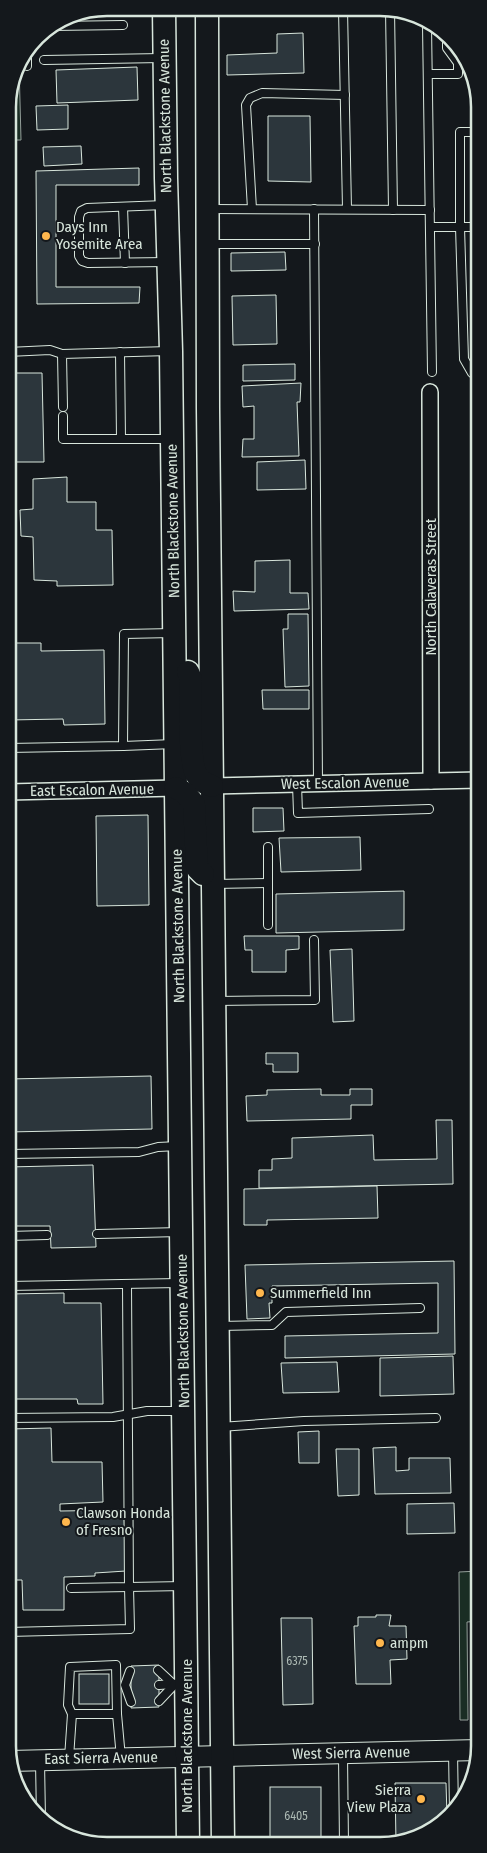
<svg xmlns="http://www.w3.org/2000/svg" width="487" height="1853" font-family="'Fira Sans Condensed',sans-serif">
<style>
.green{fill:#1a2d24;stroke:#939e99}
.building{fill:#2c363c;stroke:#d8e6dc}
.lines{fill:none;stroke-linecap:round;stroke-linejoin:round}
.lane-casing{stroke:#d8e6dc;stroke-width:10}
.street-casing{stroke:#d8e6dc;stroke-width:18}
.secondary-casing{stroke:#d8e6dc;stroke-width:22}
.primary-casing{stroke:#d8e6dc;stroke-width:25}
.lane{stroke:#14181c;stroke-width:8}
.street{stroke:#14181c;stroke-width:15}
.secondary{stroke:#14181c;stroke-width:20}
.primary{stroke:#14181c;stroke-width:22}
.poi-dot{fill:#ffb74d;stroke:#14181c;stroke-width:2}
.labels{text-anchor:middle;stroke-width:4;stroke-linejoin:round;paint-order:stroke}
.number-label{font-size:12px;fill:#adbab4}
.street-label{font-size:15px;fill:#d8e6dc;stroke:#14181c}
.poi-label{font-size:15px;fill:#d8e6dc;stroke:#14181c;text-anchor:start}
.rim{fill:none;stroke:#d8e6dc;stroke-width:2.5}
</style>
<rect width="100%" height="100%" fill="#14181c"/>
<g class="green">
<path d="M19 64 21 140H8C8 117 5 84 19 64Z"/>
<path d="M479 1571V1621L467 1622 468 1720H460L459 1572Z"/>
</g>
<g class="building">
<path d="M303 33 304 73 227 75V55L277 53V34Z"/>
<path d="M137 67 138 100 57 103 56 70Z"/>
<path d="M68 105V129L37 130 36 106Z"/>
<path d="M268 116H310L311 182 268 181Z"/>
<path d="M81 146 82 164 44 166 43 147Z"/>
<path d="M139 168V185H56V287H140L139 303 37 304 36 171Z"/>
<path d="M285 252 286 270 231 271V253Z"/>
<path d="M276 295 277 344 233 345 232 296Z"/>
<path d="M295 364V380L243 381V365Z"/>
<path d="M8 373H42L44 462H8Z"/>
<path d="M301 383 300 402H297L299 456 242 457 243 439H254V406L243 407 242 386Z"/>
<path d="M305 460 306 489 257 490V462Z"/>
<path d="M67 477V502H96V530H112L113 585 57 586V581L34 580 33 537 21 536 20 510 33 509V479Z"/>
<path d="M290 560V593H308L309 609 234 611 233 591 255 592V561Z"/>
<path d="M288 614H308L309 686 285 687 283 629H288Z"/>
<path d="M8 643H41V651L104 650 105 724 64 725 63 719 8 720Z"/>
<path d="M262 690H309V709H263Z"/>
<path d="M253 808H283L284 831 253 832Z"/>
<path d="M148 815 149 905 97 906 96 816Z"/>
<path d="M360 837 361 870 281 872 279 838Z"/>
<path d="M404 891V930L276 933V894Z"/>
<path d="M244 936H299V949L286 950V972H252V950H245Z"/>
<path d="M352 949 354 1021 333 1022 330 950Z"/>
<path d="M266 1053H298V1072H273V1064H266Z"/>
<path d="M151 1076 152 1129 8 1132V1079Z"/>
<path d="M321 1089V1095H350V1089H372V1105H351V1119L247 1121 246 1096 267 1095V1090Z"/>
<path d="M436 1120H452L453 1184 259 1188V1170H272V1159L292 1158V1138L373 1135 374 1160 437 1159Z"/>
<path d="M93 1165 96 1247 51 1248 50 1226H8V1167Z"/>
<path d="M377 1186 378 1218 267 1220V1225H244V1189Z"/>
<path d="M454 1261 455 1354 285 1358V1336L438 1333V1283L272 1286V1303H269L270 1318 247 1319 245 1265Z"/>
<path d="M64 1293V1303H101L103 1404H78L77 1399H8V1294Z"/>
<path d="M453 1356 454 1394 380 1396V1358Z"/>
<path d="M337 1362 339 1392 283 1393 281 1363Z"/>
<path d="M51 1428 52 1462H102L103 1502 60 1504V1511L124 1510 126 1571 95 1573V1576L64 1577V1610H23L22 1580H10L11 1629 8 1630V1429Z"/>
<path d="M319 1431V1463H299L298 1432Z"/>
<path d="M396 1447V1471L409 1470V1458H450L451 1493 375 1494 373 1448Z"/>
<path d="M336 1449H359V1495L338 1496Z"/>
<path d="M454 1503 455 1533 407 1534V1504Z"/>
<path d="M376 1615H391L389 1626H406L407 1659 390 1660 391 1684H356L354 1626H358V1617H376Z"/>
<path d="M281 1618H312L313 1704 283 1705Z"/>
<path d="M159 1665V1707L131 1708V1666Z"/>
<path d="M8 1667H11L13 1722H8Z"/>
<rect x="79" y="1674" width="30" height="30"/>
<path d="M395 1783H446L447 1816 396 1843Z"/>
<rect x="270" y="1787" width="51" height="57"/>
</g>
<g class="lines">
<defs>
<g id="lane">
<path d="M343 9 347 209"/>
<path d="M390 9 393 210"/>
<path d="M427 25 432 372"/>
<path d="M53 26 123 25"/>
<path d="M27 52V66"/>
<path d="M44 60 162 58"/>
<path d="M428 74H458V63L447 48V37"/>
<path d="M479 132H460V227L464 359 472 373 479 378"/>
<path d="M165 205 87 208 81 211 79 217V256L82 261 88 263 167 262"/>
<path d="M123 207 125 263"/>
<path d="M210 209 430 210"/>
<path d="M252 209 246 105 250 98 262 93 345 95"/>
<path d="M314 209 318 784"/>
<path d="M430 227H479"/>
<path d="M210 244H315"/>
<path d="M8 352 50 350 62 354"/>
<path d="M120 352 121 439"/>
<path d="M63 407 62 354 169 351"/>
<path d="M63 416V439H170"/>
<path d="M475 436H479"/>
<path d="M123 746 174 744"/>
<path d="M8 748 123 746 124 634 173 633"/>
<path d="M297 784 298 813 429 809"/>
<path d="M268 847V925"/>
<path d="M214 884 268 883"/>
<path d="M215 1001 315 1000 314 940"/>
<path d="M8 1154 139 1152 158 1147 178 1146"/>
<path d="M97 1234 180 1232"/>
<path d="M8 1236 47 1235"/>
<path d="M8 1286 179 1283"/>
<path d="M220 1326 272 1325 286 1312 420 1308"/>
<path d="M8 1418 113 1417 147 1411H182"/>
<path d="M220 1427 304 1421 436 1418"/>
<path d="M71 1588 129 1587 127 1285"/>
<path d="M8 1632 130 1629 129 1587 184 1586"/>
<path d="M158 1670 173 1684 159 1685"/>
<path d="M130 1671 125 1685 131 1702"/>
<path d="M159 1701 175 1684"/>
<path d="M72 1714 68 1705 70 1667 116 1665 117 1714"/>
<path d="M453 1751 454 1812"/>
<path d="M343 1755 344 1844"/>
<path d="M69 1758 72 1714H117L121 1758"/>
<path d="M40 1761 41 1819"/>
</g>
<g id="street">
<path d="M430 392 431 781"/>
<path d="M212 786 479 780"/>
<path d="M8 792 176 788"/>
</g>
<path id="secondary" d="M9 1761 479 1750"/>
<g id="primary">
<path d="M164 8 166 178 171 351 188 1844"/>
<path d="M207 8 208 408 223 1844"/>
<path d="M188 672 191 679C191 701 188 757 196 774 200 781 205 784 212 786"/>
<path d="M176 788 185 793 194 804 197 868 203 874"/>
</g>
</defs>
<use href="#lane" class="lane-casing"/>
<use href="#street" class="street-casing"/>
<use href="#secondary" class="secondary-casing"/>
<use href="#primary" class="primary-casing"/>
<use href="#lane" class="lane"/>
<use href="#street" class="street"/>
<use href="#secondary" class="secondary"/>
<use href="#primary" class="primary"/>
</g>
<g class="poi-dot">
<circle cx="46" cy="236" r="5"/>
<circle cx="260" cy="1293" r="5"/>
<circle cx="66" cy="1522" r="5"/>
<circle cx="380" cy="1643" r="5"/>
<circle cx="421" cy="1799" r="5"/>
</g>
<g class="labels">
<g class="number-label">
<text x="297" y="1665">6375</text>
<text x="296" y="1820">6405</text>
</g>
<g class="street-label">
<text transform="translate(165 116) rotate(-91)" y="5">North Blackstone Avenue</text>
<text transform="translate(173 521) rotate(-91)" y="5">North Blackstone Avenue</text>
<text transform="translate(431 587) rotate(-90)" y="5">North Calaveras Street</text>
<text transform="translate(345 783) rotate(-1)" y="5">West Escalon Avenue</text>
<text transform="translate(92 790) rotate(-1)" y="5">East Escalon Avenue</text>
<text transform="translate(178 926) rotate(-91)" y="5">North Blackstone Avenue</text>
<text transform="translate(183 1331) rotate(-91)" y="5">North Blackstone Avenue</text>
<text transform="translate(187 1736) rotate(-90)" y="5">North Blackstone Avenue</text>
<text transform="translate(351 1753) rotate(-1)" y="5">West Sierra Avenue</text>
<text transform="translate(101 1758) rotate(-1)" y="5">East Sierra Avenue</text>
</g>
<g class="poi-label">
<text x="56" y="232">Days Inn<tspan x="56" dy="17">Yosemite Area</tspan></text>
<text x="270" y="1298">Summerfield Inn</text>
<text x="76" y="1518">Clawson Honda<tspan x="76" dy="17">of Fresno</tspan></text>
<text x="390" y="1648">ampm</text>
<text x="411" y="1795" text-anchor="end">Sierra<tspan x="411" dy="17">View Plaza</tspan></text>
</g>
</g>
<path d="M0 0H487V1853H0ZM107 16H380A91 91 0 0 1 471 107V1746A91 91 0 0 1 380 1837H107A91 91 0 0 1 16 1746V107A91 91 0 0 1 107 16Z" fill="#14181c" fill-rule="evenodd"/>
<path class="rim" d="M107 16H380A91 91 0 0 1 471 107V1746A91 91 0 0 1 380 1837H107A91 91 0 0 1 16 1746V107A91 91 0 0 1 107 16Z"/>
</svg>
